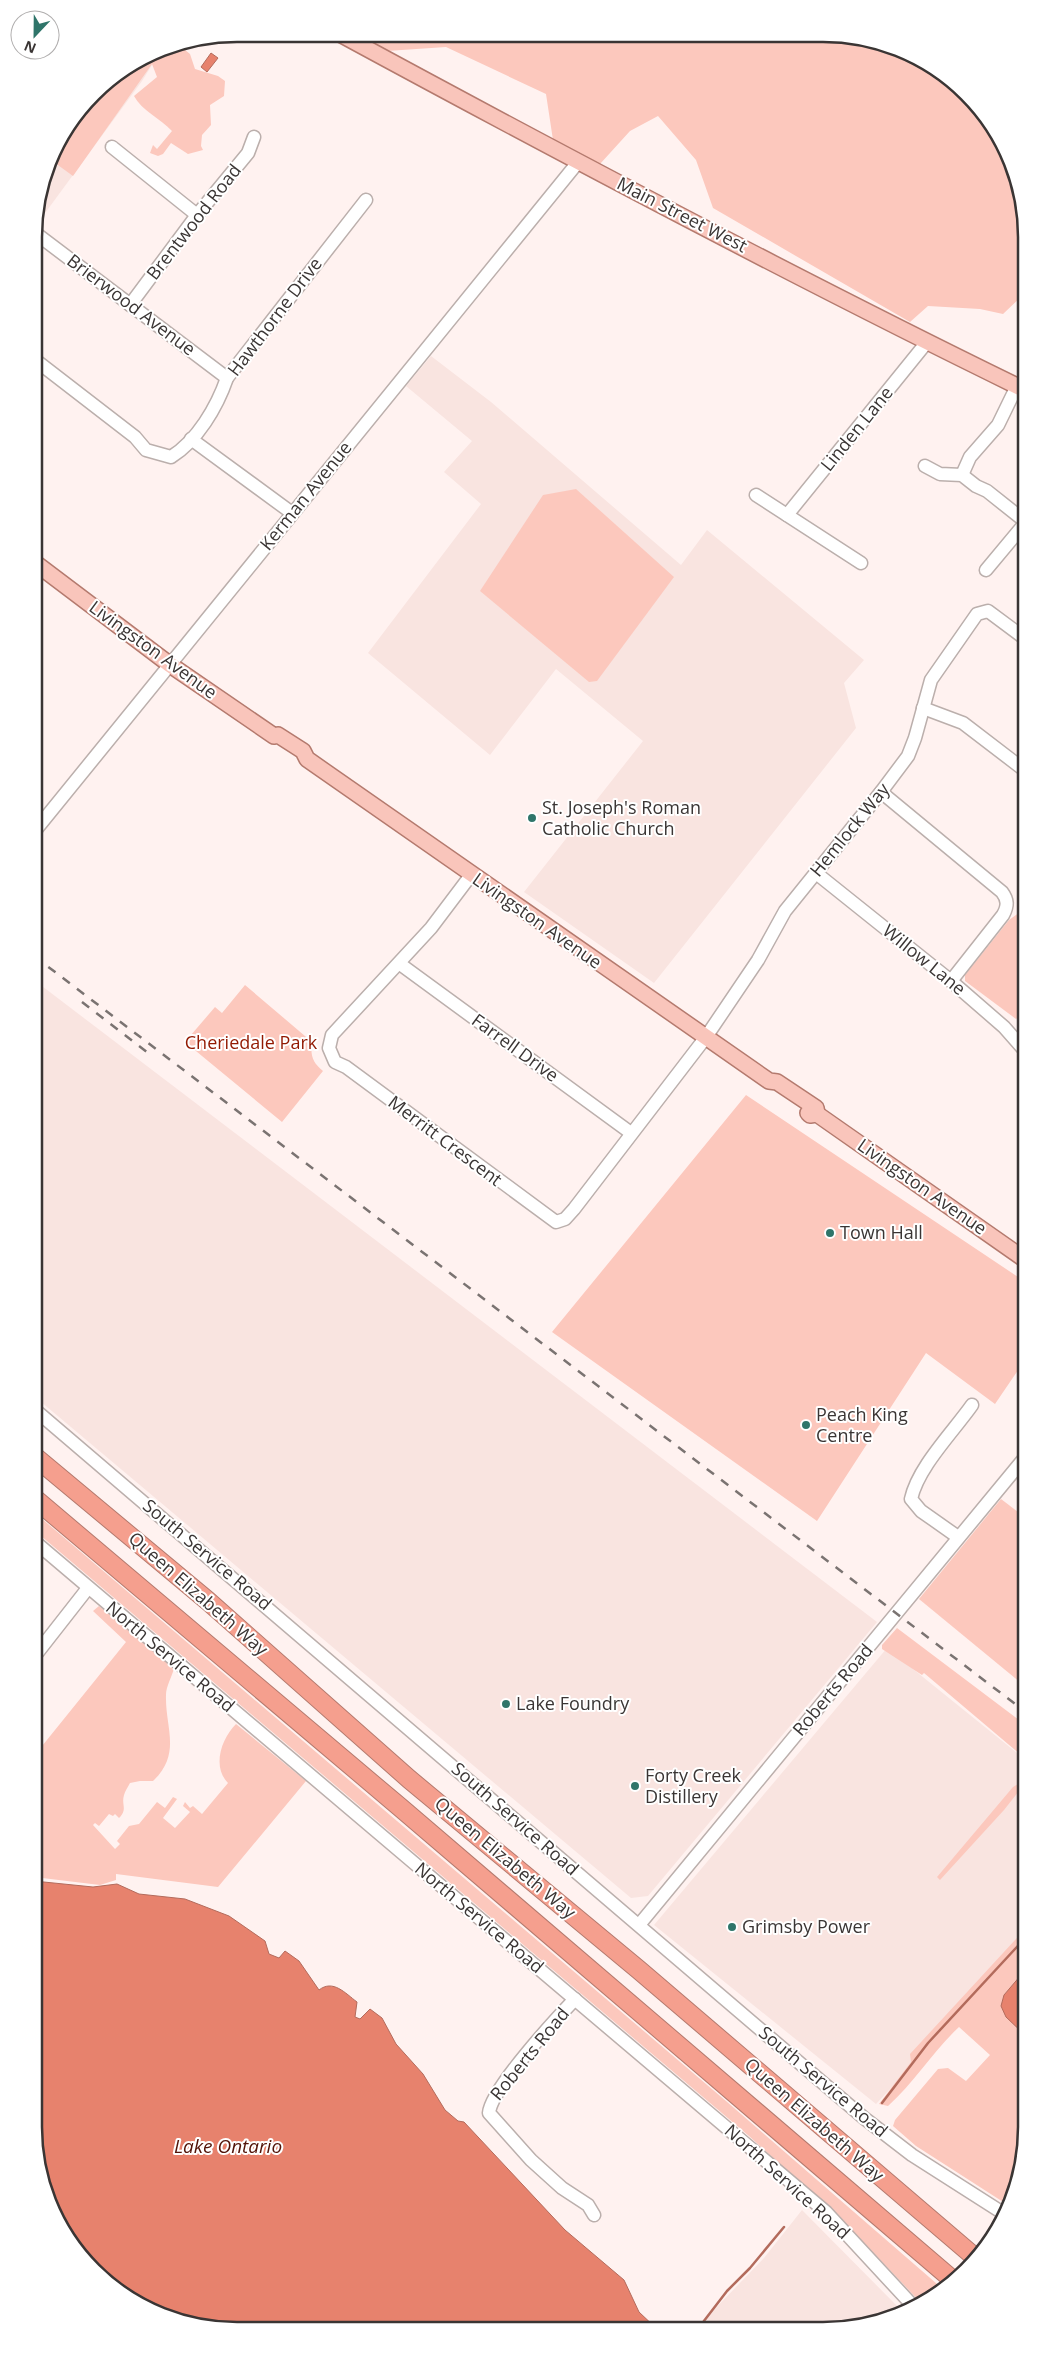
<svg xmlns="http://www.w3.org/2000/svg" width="1061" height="2365" font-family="'Open Sans',sans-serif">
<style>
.built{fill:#f9e4e0}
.green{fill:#fcc8bd}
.water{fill:#e7826d;stroke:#b36b5c}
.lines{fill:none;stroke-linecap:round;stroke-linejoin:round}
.stream{stroke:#b36b5c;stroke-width:2.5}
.minor-casing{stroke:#bbafac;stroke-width:15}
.major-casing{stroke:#b47a6e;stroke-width:18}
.highway-casing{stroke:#b47a6e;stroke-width:20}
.minor{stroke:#fff;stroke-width:12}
.major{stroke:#f9c5bb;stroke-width:15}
.highway{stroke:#f59f8e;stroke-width:18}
.rail{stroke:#7a7371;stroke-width:2.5;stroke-dasharray:9 9;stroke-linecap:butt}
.poi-dot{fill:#2f756a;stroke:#fff;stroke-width:2}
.labels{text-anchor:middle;stroke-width:4;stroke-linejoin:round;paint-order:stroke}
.street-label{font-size:18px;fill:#3a3534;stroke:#fff}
.poi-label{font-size:18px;fill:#3a3534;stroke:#fff;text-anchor:start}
.park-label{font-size:18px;fill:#921902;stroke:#fff}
.water-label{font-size:19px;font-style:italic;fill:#521308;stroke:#fff}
.rim{fill:none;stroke:#3a3534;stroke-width:2.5}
</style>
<rect width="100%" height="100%" fill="#fff2f0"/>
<g class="built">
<path d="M162 49 142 81 37 224 35 223 55 147 103 85Z"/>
<path d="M431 356 491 402 681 565 707 530 864 660 844 683 856 728 654 983 524 892 643 741 556 669 490 755 368 653 481 504 444 472 472 441 406 386Z"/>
<path d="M34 980 877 1622 648 1896 631 1898 34 1396Z"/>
<path d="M887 1648 1027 1761V1944L876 2104 654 1925Z"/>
<path d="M802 2210 903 2312 876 2324 823 2331 700 2330 708 2316 764 2258Z"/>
</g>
<g class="green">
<path d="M354 34 863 38 913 55 958 85 993 125 1020 185 1027 238V291L1003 314 980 309 928 306 910 322 713 208 696 160 658 116 630 131 600 164 553 140 546 94 446 47 387 51Z"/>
<path d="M179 45 190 54 195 69 218 76 225 81 224 96 210 105 211 125 202 135 201 146 203 150 188 154 171 143 163 154 158 156 150 153 153 145 157 149 172 131C160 118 142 111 134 96L157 77 152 64 73 176 51 160 55 147 103 85 160 49Z"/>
<path d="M576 489 674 577 597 681 589 682 480 591 543 495Z"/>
<path d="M1027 907V1009L1016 1019 965 981V975L1009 920Z"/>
<path d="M245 985 312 1042C310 1056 313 1063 323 1071L282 1122 185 1042 215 1007 222 1013Z"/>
<path d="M746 1095 1027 1283V1357L995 1404 926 1353 817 1521 552 1332Z"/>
<path d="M1001 1499 1027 1519V1688L919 1599Z"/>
<path d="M34 1512 726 2101 944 2290 936 2297 922 2304 848 2226 749 2136 34 1530Z"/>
<path d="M99 1606 174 1668C172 1677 166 1686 166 1695 165 1728 182 1753 153 1781H140L130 1783C128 1787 125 1791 124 1795 121 1805 128 1809 119 1818L115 1814 113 1816 109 1814 99 1826 95 1823 93 1825 115 1849 120 1844 117 1841 129 1826 139 1824 157 1802 165 1808 173 1797 177 1799 163 1818 175 1828 190 1812 183 1806 185 1802 190 1808 193 1806 202 1814 228 1783C212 1767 221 1739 236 1724L306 1781 218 1887 116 1874V1880L100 1885 34 1877V1756L126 1642 93 1611Z"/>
<path d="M897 1628 1027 1726V1760L924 1673 922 1675 882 1649V1645Z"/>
<path d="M1027 1763V1781L1004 1810 940 1880 937 1877 1013 1787 1018 1784Z"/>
<path d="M1027 1927V1968L1004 1995 1006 2017 1027 2037V2141L1011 2207 916 2146 893 2126 895 2120 938 2069 948 2068 966 2081 990 2055 959 2027C933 2051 915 2082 888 2106L879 2104 911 2062 910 2054Z"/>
</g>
<g class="water">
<path d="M211 53 218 58 207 72 201 67Z"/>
<path d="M34 1881 93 1887 117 1884 139 1894 185 1899 229 1916 265 1941 269 1954 279 1958 285 1951 299 1961 319 1990C333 1979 345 1993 357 2002L355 2017 360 2019 370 2009 382 2018 396 2044 423 2074 445 2110 458 2121 464 2122 565 2230 624 2280 639 2312 658 2330 198 2327 147 2310 103 2280 68 2240 41 2180 34 2127Z"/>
<path d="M1027 1968V2037L1006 2017 1001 2006 1004 1995Z"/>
</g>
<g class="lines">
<g class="stream">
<path d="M882 2103 928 2043 1027 1936"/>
<path d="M697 2330 727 2291 750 2268 784 2227"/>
</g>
<defs>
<g id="minor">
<path d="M112 147 197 215"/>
<path d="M34 232 227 378"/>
<path d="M130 305 197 215 248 153 254 137"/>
<path d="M34 359 135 437 146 450 171 457C197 441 217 407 227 378L366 200"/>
<path d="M191 439 292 513"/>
<path d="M925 466 940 474 962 475 976 486 987 491 1026 522 986 570"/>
<path d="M962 475 970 457 998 425 1017 386"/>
<path d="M756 495 861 563"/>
<path d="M787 515 927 342"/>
<path d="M923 708 963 723 1027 772"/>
<path d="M881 792 1002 892C1008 900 1008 906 1003 915L951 981"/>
<path d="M34 832 579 161"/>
<path d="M816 873 951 981 1004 1027 1027 1053"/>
<path d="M471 875 431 928 332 1035 329 1048 335 1062 346 1067 556 1222 565 1219 574 1209 706 1037 758 960 785 911 881 792 908 756 915 738 931 680 977 614 988 611 1027 640"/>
<path d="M400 964 631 1133"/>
<path d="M34 1409 864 2118 912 2155 1006 2215"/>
<path d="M958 1537 921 1511 911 1499C918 1467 953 1432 972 1405"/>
<path d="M34 1541 826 2212 914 2307"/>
<path d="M34 1657 88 1588"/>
<path d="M639 1925 1027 1455"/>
<path d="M575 1999C556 2019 491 2089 489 2113L531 2160 562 2188 588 2205 594 2215"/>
</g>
<g id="major">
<path d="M340 34C567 157 795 278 1027 391"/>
<path d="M34 562 169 664 274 736 278 735 303 751 307 759 769 1081 777 1082 816 1108 817 1114"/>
<path d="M808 1113 810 1115 817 1114 1027 1261"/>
</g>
<g id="highway">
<path d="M34 1456 208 1601 409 1779 639 1970 977 2259"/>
<path d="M34 1498 401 1808 954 2281"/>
</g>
</defs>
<use href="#minor" class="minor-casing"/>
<use href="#major" class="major-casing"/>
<use href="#highway" class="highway-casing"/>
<use href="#minor" class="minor"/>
<use href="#major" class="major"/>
<use href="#highway" class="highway"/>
<g class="rail">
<path d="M34 956 1027 1713"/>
<path d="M82 1002 147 1052"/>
</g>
</g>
<g class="poi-dot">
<circle cx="532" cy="818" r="5"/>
<circle cx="830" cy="1233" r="5"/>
<circle cx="806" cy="1425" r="5"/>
<circle cx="506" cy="1704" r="5"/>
<circle cx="635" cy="1786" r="5"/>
<circle cx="732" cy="1927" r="5"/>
</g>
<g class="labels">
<g class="street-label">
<text transform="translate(682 215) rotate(27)" y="6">Main Street West</text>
<text transform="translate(194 222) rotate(-52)" y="6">Brentwood Road</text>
<text transform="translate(131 305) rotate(37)" y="6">Brierwood Avenue</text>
<text transform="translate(275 317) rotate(-53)" y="6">Hawthorne Drive</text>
<text transform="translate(857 429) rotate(-51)" y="6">Linden Lane</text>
<text transform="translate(306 496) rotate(-51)" y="6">Kerman Avenue</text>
<text transform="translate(153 650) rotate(36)" y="6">Livingston Avenue</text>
<text transform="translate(850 830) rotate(-51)" y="6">Hemlock Way</text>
<text transform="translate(537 921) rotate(35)" y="6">Livingston Avenue</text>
<text transform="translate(924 960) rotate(39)" y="6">Willow Lane</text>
<text transform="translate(515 1048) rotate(36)" y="6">Farrell Drive</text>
<text transform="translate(445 1141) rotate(37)" y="6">Merritt Crescent</text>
<text transform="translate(922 1187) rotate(35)" y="6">Livingston Avenue</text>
<text transform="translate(207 1555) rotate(40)" y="6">South Service Road</text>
<text transform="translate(198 1594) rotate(41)" y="6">Queen Elizabeth Way</text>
<text transform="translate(170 1657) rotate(40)" y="6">North Service Road</text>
<text transform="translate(833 1690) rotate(-50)" y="6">Roberts Road</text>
<text transform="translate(515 1819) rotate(41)" y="6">South Service Road</text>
<text transform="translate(505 1858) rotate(40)" y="6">Queen Elizabeth Way</text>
<text transform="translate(479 1918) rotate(40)" y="6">North Service Road</text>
<text transform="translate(530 2054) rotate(-51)" y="6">Roberts Road</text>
<text transform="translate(823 2082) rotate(40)" y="6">South Service Road</text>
<text transform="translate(814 2120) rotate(41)" y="6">Queen Elizabeth Way</text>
<text transform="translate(787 2182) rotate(42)" y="6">North Service Road</text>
</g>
<g class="poi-label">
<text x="542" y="814">St. Joseph's Roman<tspan x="542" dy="21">Catholic Church</tspan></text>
<text x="840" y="1239">Town Hall</text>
<text x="816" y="1421">Peach King<tspan x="816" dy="21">Centre</tspan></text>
<text x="516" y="1710">Lake Foundry</text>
<text x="645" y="1782">Forty Creek<tspan x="645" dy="21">Distillery</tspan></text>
<text x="742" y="1933">Grimsby Power</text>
</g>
<g class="park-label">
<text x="251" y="1049">Cheriedale Park</text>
</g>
<g class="water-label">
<text x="228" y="2153">Lake Ontario</text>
</g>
</g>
<path d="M0 0H1061V2365H0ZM237 42H823A195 195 0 0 1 1018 237V2127A195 195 0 0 1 823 2322H237A195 195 0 0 1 42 2127V237A195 195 0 0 1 237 42Z" fill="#fff" fill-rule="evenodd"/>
<path class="rim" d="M237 42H823A195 195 0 0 1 1018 237V2127A195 195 0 0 1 823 2322H237A195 195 0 0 1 42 2127V237A195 195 0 0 1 237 42Z"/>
<g transform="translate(35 35) rotate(202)"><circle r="24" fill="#ffffff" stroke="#b0aeae"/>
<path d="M0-4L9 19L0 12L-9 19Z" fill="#2f756a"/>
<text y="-8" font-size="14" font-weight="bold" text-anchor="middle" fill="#3a3534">N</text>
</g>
</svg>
